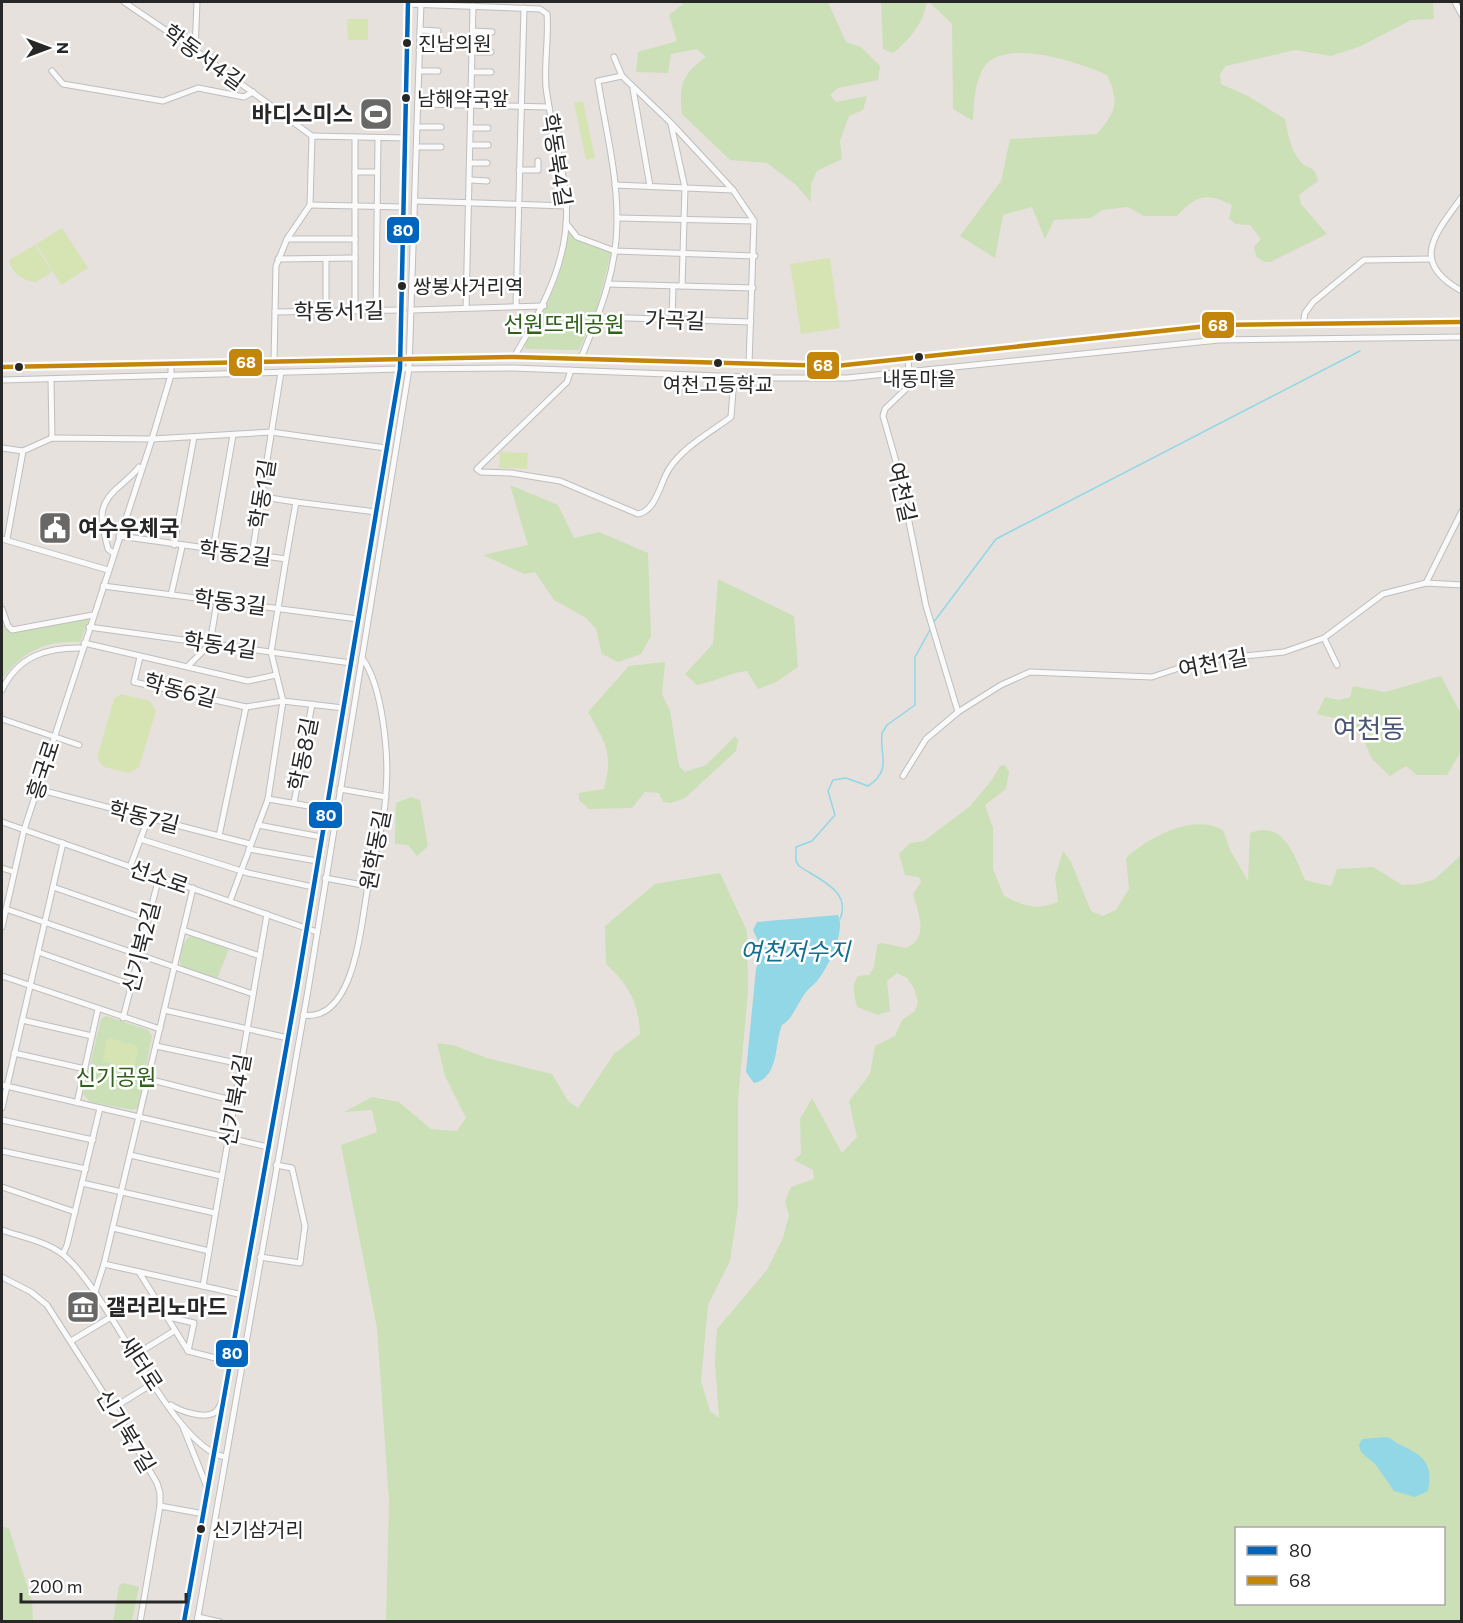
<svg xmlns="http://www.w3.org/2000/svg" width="1463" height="1623" font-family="Commissioner,'Noto Sans KR',sans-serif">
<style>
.green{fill:#cbe0b6;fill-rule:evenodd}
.pitch{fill:#d6e4b4}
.water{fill:#91d7e6}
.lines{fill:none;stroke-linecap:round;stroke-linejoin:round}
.stream{stroke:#91d7e6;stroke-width:1.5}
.minor-casing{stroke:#bfbebe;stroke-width:7}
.minor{stroke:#fbfafa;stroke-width:5}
.bus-1-casing{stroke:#fff;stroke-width:9}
.bus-2-casing{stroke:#fff;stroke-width:9}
.bus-1{stroke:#0065bd;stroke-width:4.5}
.bus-2{stroke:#c3860a;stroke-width:4.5}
.bus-dot{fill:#272727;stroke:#fff;stroke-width:2}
.labels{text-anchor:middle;stroke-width:5;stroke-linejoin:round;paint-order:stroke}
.bus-label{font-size:20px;fill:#272727;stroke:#fff;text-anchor:start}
.street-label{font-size:22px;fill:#272727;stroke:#fff}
.poi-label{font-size:22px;font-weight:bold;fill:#272727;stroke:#fff;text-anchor:start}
.park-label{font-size:22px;fill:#2f611b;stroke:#fff}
.water-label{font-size:24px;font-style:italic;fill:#117092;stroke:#fff}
.quarter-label{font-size:26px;fill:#4a5576;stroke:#fff}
.line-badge{stroke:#fff;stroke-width:2}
.badge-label{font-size:16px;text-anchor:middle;font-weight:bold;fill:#fff}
</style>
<rect width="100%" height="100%" fill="#e6e1dd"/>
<g class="green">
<path d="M679 2H828L846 42 861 47 880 66 878 80 838 88 830 95 836 102 867 96 863 110 849 116 840 141 842 159 817 171 811 184V202L795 184 767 163 730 160 682 114C679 85 682 74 706 57L697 49 671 54 668 73 636 72 638 52 677 41 669 15 683 4Z"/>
<path d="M881 2H927C923 24 910 39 893 53L883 49Z"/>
<path d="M929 2H1433L1434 19 1411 20 1361 46 1331 56 1295 50 1226 66 1220 74 1221 84 1248 96 1285 119C1288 133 1290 149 1300 161 1307 171 1315 163 1318 181L1299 195 1301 204 1327 234 1270 262H1264L1256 256 1254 247 1261 239 1250 225 1235 224 1229 218 1232 205C1206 192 1196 195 1177 216H1144L1128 207 1102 210 1091 218 1054 220 1045 239 1032 207 1003 215 995 258 960 236 1001 181 1010 139 1097 134C1116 111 1120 103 1107 75 1080 63 1005 37 984 67 974 83 974 103 973 121L953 109 952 24Z"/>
<path d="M568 229 576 239 611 253 597 309 579 350 525 349 524 344C546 310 566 270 568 229Z"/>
<path d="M510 485 558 505 574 538 599 532 648 553 651 636 641 654 618 662 602 654 596 629 586 618 554 600 535 572 524 574 483 555 528 545Z"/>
<path d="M718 579 794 616 798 667 776 682 758 689 747 671C728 673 715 682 697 685L685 674 713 644Z"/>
<path d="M89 619 80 642C47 640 20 652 2 680V624L12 633Z"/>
<path d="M665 662 662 694 670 711 679 766 685 772 706 765 735 736 738 740 736 751 685 798 671 803 663 802 659 793 645 792 632 808 589 809 579 800V793L604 789C614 752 605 743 588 712L629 666Z"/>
<path d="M1441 676 1461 714 1460 753 1447 775H1417L1406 766 1390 776 1372 759 1363 738 1338 719 1317 714 1325 697 1339 700 1350 697 1353 686 1385 692Z"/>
<path d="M1005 765 1009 772 1006 789 985 805 993 828V869L1004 896C1025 906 1035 911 1058 902L1055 877 1063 851 1071 862 1091 911 1103 916 1116 910 1129 889 1126 858C1149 837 1193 813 1223 830L1230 850 1248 881 1250 833C1284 819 1295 857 1305 880L1331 886 1337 869 1373 867 1402 885 1419 884 1435 879 1461 855V1621H386L389 1501 377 1328 341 1145 377 1132 372 1110 344 1112 372 1097 399 1102 431 1129 457 1131 466 1118 445 1076 437 1043 453 1045 487 1058 552 1074 568 1101 578 1108 614 1054 640 1034C639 1003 628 984 606 964L605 926 655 884 720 873 747 931 748 992 738 1101V1207L730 1261 708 1305 701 1381 710 1411 719 1418 715 1362 717 1329 767 1270 783 1238 789 1215 785 1202 791 1187 814 1179 813 1170 794 1160 801 1154 800 1119 812 1098 842 1153 857 1137 849 1101 870 1074 875 1046 895 1036 902 1020 915 1011 918 1002 914 988 907 978 897 973 887 981 890 1011 878 1015 857 1007C854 995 851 986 858 976L869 975 874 967 877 945 881 943 906 948C930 938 918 913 913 894L921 882 919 877 905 875 899 854 910 843 924 841 969 807 992 780 1000 766ZM1236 1528H1444V1604H1236Z"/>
<path d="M411 797 420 800 428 846 417 856 408 845 395 844V841L396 803Z"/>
<path d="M190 936 229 949 217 979 182 968C177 957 181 944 190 936Z"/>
<path d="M106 1016 148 1030 152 1036 138 1108 133 1110 90 1102 83 1094 101 1019Z"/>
<path d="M2 1527 9 1528 32 1601 33 1621H2Z"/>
<path d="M123 1583 139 1587 132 1621H113L119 1586Z"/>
</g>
<g class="pitch">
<path d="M347 19H368V40H348Z"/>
<path d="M583 101 595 158 586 160 574 103Z"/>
<path d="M62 228 88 268 61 285 36 244Z"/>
<path d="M35 245 52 272 36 282C23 281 12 274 9 260Z"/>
<path d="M830 258 840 328 801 334 790 264Z"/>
<path d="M500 452 528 453 527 469 499 468Z"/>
<path d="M121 694 150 701 156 711 139 767 129 773 104 767 97 758 114 699Z"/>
<path d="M110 1038 137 1046 138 1051 134 1067 129 1069 103 1061 106 1041Z"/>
</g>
<g class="water">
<path d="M838 915C846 931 828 968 817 981 814 985 810 987 807 991 798 1001 794 1018 782 1025 774 1044 780 1077 754 1083L746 1072 756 969 762 949 753 930 757 922Z"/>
<path d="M1386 1437C1392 1438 1393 1441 1398 1444 1422 1454 1434 1463 1428 1491L1415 1497 1394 1491 1376 1465 1361 1452 1359 1445 1362 1439Z"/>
</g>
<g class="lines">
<g class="stream">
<path d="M933 623 996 539 1360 351"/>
<path d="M840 919C852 891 818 879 799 866L796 861V847L812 841 835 815 828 791 833 780 846 778 868 786C893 770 879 754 882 733L887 725 915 705V657L931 628"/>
</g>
<defs>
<g id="minor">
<path d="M124 2 195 50 312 136"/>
<path d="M1455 2 1462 15"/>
<path d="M408 4 540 9 547 14C549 38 544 63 546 87 550 122 561 156 565 190 574 252 544 306 514 357"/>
<path d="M420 30 438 31"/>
<path d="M473 31 492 32"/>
<path d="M195 50 197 2"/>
<path d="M419 50H437"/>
<path d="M473 52H491"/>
<path d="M614 57 622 76"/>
<path d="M52 71 63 84 163 101 198 88 244 97 253 92"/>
<path d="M419 71H438"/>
<path d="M472 72H491"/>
<path d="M633 89 650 186"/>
<path d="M418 104 549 107"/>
<path d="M671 124 685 188 682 286"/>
<path d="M417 127H441"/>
<path d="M472 128H488"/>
<path d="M355 137V310"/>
<path d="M471 145H488"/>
<path d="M417 147H441"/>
<path d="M471 163H487"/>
<path d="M519 170H538V161"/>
<path d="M355 172H377"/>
<path d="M471 180 487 181"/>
<path d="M615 185 733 190"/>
<path d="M1462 197C1436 233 1408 262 1462 291"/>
<path d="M415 201 567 206"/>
<path d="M310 205 404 207"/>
<path d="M617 218 754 221"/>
<path d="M566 223 577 237 615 251 755 256"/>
<path d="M287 239H355"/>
<path d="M278 259 355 258"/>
<path d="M608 284 753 288"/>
<path d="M516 306 524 8"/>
<path d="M466 308 473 6"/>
<path d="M376 310 378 138"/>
<path d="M413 310 544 306"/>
<path d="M326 311V259"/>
<path d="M275 312 403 310"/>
<path d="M598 317 751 322"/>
<path d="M672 320 673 286"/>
<path d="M1303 324 1305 313 1313 302 1364 260 1431 259"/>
<path d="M581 358C600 313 618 266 617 217 617 172 605 126 598 81L622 76 671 123 733 190 754 221 749 364"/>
<path d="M274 361 276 266 287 239 310 205 312 136 406 138"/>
<path d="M2 367 514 357 836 366 1217 325 1462 322"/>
<path d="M571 370 567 382 477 469 481 472 511 473 560 481 638 514C656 511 660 483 669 469 683 447 711 432 731 417L734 377"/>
<path d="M51 379 52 438"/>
<path d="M2 380 400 369 513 368 770 378H847L1219 340 1462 337"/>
<path d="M2 448 23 451 52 438 152 439 271 432 386 448"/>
<path d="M263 497 296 502"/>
<path d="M119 536 286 559 296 502 376 512"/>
<path d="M2 539 108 570"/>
<path d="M7 539 23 451"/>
<path d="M174 545 194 437"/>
<path d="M213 550 233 435"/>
<path d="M113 553 108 549C101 519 95 505 122 484 128 478 134 474 139 467"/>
<path d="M252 555 281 372"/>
<path d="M1426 583 1462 511"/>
<path d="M103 586 358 619"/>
<path d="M171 595 182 547"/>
<path d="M2 609 8 626 12 630 93 615"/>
<path d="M89 627 351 663"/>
<path d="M1324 638 1337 665"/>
<path d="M84 643 248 681 276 675"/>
<path d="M140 657 134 682 246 707 283 701 343 708"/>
<path d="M188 666 210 644 217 601"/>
<path d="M2 690C18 656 47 647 83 648"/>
<path d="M958 712 1001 685 1030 672 1152 677 1185 666 1223 658 1284 652 1324 638 1383 594 1426 583 1462 585"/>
<path d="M2 719 79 745"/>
<path d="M903 776 926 739 958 712 926 606 899 472 883 416 885 409 910 385 908 359"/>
<path d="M37 789 250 844"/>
<path d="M340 789 386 797"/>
<path d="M268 799 326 809"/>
<path d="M294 803 312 704"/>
<path d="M2 822 317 932"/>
<path d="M258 825 321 837"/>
<path d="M219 836 246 707"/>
<path d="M140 839 248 873 313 887"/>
<path d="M249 849 317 861"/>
<path d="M130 867 148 819"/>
<path d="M2 868 14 872"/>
<path d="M325 878 368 886"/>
<path d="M53 887 148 920"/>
<path d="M230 901 268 799 283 701 271 652 286 559"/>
<path d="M6 909 253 994"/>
<path d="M2 927 24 830 152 439 171 375V363"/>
<path d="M183 930 260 956"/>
<path d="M38 952 132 985"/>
<path d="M2 976 160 1029"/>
<path d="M164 1010 288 1038"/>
<path d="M303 1015C357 1023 361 917 369 881 375 852 385 821 386 791 389 756 383 686 362 658"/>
<path d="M123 1018 159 877"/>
<path d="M22 1020 92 1036"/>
<path d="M156 1046 241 1064"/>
<path d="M14 1053 85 1069"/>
<path d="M148 1079 235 1101"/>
<path d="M2 1085 268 1147"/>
<path d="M77 1103 98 1009"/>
<path d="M2 1108 63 843"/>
<path d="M2 1120 93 1140"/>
<path d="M2 1151 86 1169"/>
<path d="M130 1155 221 1176"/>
<path d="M82 1183 215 1213"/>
<path d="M2 1187 75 1212"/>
<path d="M113 1228 209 1251"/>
<path d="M2 1230C24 1238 51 1242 68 1259 111 1298 173 1448 225 1457"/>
<path d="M63 1254 67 1245 100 1108"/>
<path d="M260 1257 300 1263 305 1226 292 1168 276 1165"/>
<path d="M104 1264 243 1295"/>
<path d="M139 1272 188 1351 231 1362"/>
<path d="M2 1277 31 1292 47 1305 113 1408 157 1483 160 1493V1506L140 1622"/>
<path d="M203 1286 267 914"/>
<path d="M95 1292 104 1264 193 888"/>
<path d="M165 1316 194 1323 188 1351"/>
<path d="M71 1341 111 1317"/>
<path d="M135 1355 174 1331"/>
<path d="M171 1405C180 1411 203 1419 214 1413 218 1411 220 1405 222 1401"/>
<path d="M113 1408 152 1384"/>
<path d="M183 1427 207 1487"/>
<path d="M160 1506 204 1514"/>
<path d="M198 1617 220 1622"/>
<path d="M184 1622 297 987 400 369 408 2"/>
<path d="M197 1622 308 990 409 369 421 2"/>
</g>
</defs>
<use href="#minor" class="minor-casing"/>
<use href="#minor" class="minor"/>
<defs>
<path id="bus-1" d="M184 1622 297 987 400 369 408 2"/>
<path id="bus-2" d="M2 367 514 357 836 366 1217 325 1462 322"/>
</defs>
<use href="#bus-1" class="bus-1-casing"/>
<use href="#bus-2" class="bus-2-casing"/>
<use href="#bus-1" class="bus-1"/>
<use href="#bus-2" class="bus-2"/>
</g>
<defs>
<symbol id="stadium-square" viewBox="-11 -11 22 22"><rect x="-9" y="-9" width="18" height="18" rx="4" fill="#6a6867" stroke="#fff"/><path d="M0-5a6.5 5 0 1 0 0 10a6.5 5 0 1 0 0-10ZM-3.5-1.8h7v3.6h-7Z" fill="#fff"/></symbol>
<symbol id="civic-square" viewBox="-11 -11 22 22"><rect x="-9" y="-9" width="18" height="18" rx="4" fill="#6a6867" stroke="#fff"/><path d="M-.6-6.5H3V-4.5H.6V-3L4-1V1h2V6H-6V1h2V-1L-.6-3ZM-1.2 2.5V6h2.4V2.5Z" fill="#fff"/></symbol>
<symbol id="museum-square" viewBox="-11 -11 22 22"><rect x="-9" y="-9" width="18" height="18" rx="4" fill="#6a6867" stroke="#fff"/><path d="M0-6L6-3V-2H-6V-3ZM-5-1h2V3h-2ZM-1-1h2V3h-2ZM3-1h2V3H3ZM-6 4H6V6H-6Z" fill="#fff"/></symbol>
</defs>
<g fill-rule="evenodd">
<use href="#stadium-square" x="357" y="95" width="38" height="38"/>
<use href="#civic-square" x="36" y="509" width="38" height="38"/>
<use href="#museum-square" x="64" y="1288" width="38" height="38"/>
</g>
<g class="bus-dot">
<circle cx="407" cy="43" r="5"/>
<circle cx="406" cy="98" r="5"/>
<circle cx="402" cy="286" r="5"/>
<circle cx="919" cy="357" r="5"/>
<circle cx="718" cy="363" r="5"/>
<circle cx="19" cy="367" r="5"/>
<circle cx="201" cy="1529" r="5"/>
</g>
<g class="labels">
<g class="bus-label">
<text x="418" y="51">진남의원</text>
<text x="417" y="106">남해약국앞</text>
<text x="413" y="294">쌍봉사거리역</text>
<text x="919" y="386" text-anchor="middle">내동마을</text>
<text x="718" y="392" text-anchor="middle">여천고등학교</text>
<text x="212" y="1537">신기삼거리</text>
</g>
<g class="street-label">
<text transform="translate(204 57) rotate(36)" y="8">학동서4길</text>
<text transform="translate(557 160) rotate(81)" y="8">학동북4길</text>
<text transform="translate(339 311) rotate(-1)" y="8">학동서1길</text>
<text transform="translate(675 320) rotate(2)" y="8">가곡길</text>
<text transform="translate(902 492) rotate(77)" y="8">여천길</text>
<text transform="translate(262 494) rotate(-81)" y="8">학동1길</text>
<text transform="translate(235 553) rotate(7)" y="8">학동2길</text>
<text transform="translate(230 602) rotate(7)" y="8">학동3길</text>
<text transform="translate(220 645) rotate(8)" y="8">학동4길</text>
<text transform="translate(1213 663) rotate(-11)" y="8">여천1길</text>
<text transform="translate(180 690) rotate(15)" y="8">학동6길</text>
<text transform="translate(303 754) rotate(-79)" y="8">학동8길</text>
<text transform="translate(43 770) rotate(-72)" y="8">흥국로</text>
<text transform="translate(144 817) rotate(14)" y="8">학동7길</text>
<text transform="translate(375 850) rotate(-79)" y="8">원학동길</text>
<text transform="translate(159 877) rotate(19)" y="8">선소로</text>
<text transform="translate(141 947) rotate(-76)" y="8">신기북2길</text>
<text transform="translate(235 1100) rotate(-80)" y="8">신기북4길</text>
<text transform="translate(141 1363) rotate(57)" y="8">새터로</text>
<text transform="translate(126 1431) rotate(59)" y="8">신기북7길</text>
</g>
<g class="poi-label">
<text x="353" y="122" text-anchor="end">바디스미스</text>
<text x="78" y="536">여수우체국</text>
<text x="106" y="1315">갤러리노마드</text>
</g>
<g class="park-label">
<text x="564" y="332">선원뜨레공원</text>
<text x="116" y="1085">신기공원</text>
</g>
<g class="water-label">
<text x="795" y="960">여천저수지</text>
</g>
<g class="quarter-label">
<text x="1369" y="738">여천동</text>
</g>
</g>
<g class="line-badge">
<rect x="386" y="216" width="34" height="28" rx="6" fill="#0065bd"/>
<rect x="1201" y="311" width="34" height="28" rx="6" fill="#c3860a"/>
<rect x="228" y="348" width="35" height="29" rx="6" fill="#c3860a"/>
<rect x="806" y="351" width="34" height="29" rx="6" fill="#c3860a"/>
<rect x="308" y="801" width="35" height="28" rx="6" fill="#0065bd"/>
<rect x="215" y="1339" width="34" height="29" rx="6" fill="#0065bd"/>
</g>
<g class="badge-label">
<text x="403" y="236">80</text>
<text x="1218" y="331">68</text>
<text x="246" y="368">68</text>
<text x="823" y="371">68</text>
<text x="326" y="821">80</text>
<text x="232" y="1359">80</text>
</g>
<rect width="1463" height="1623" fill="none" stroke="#272727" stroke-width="6"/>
<rect x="1235" y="1527" width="210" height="78" fill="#ffffff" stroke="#a9a9a9" stroke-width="1.5"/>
<rect x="1247" y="1546" width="30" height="9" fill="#0065bd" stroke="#a9a9a9" stroke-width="1.5"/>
<text x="1289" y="1557" font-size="18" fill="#272727">80</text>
<rect x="1247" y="1576" width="30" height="9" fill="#c3860a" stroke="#a9a9a9" stroke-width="1.5"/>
<text x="1289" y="1587" font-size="18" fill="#272727">68</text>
<g transform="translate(48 48) rotate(90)" stroke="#ffffff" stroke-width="4.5" paint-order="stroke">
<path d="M0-4.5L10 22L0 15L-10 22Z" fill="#272727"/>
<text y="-9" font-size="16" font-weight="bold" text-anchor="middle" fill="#272727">N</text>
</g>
<path d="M21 1593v9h165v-9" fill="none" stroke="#272727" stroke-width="3"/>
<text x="30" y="1593" font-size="18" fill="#272727" stroke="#ffffff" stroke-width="4.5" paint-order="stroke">200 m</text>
</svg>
